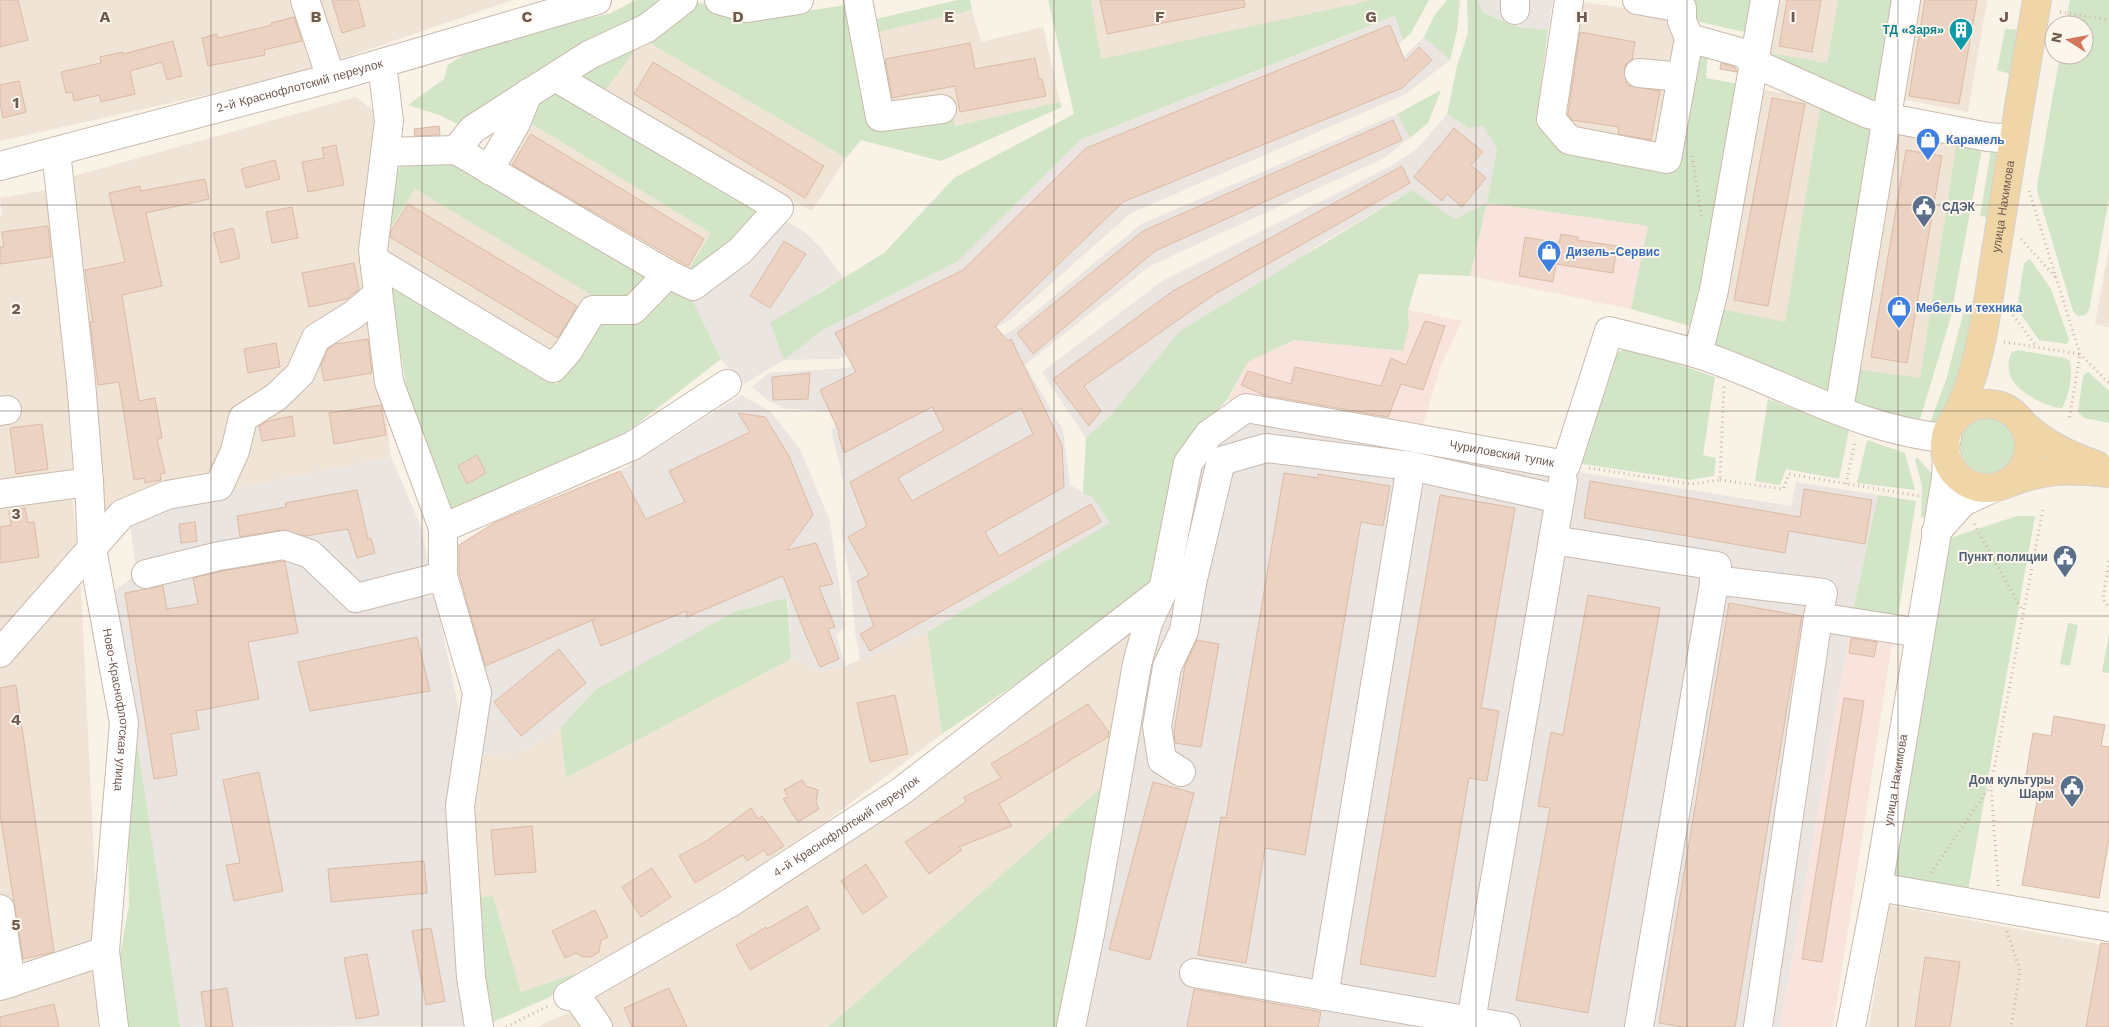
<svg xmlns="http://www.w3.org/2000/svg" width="2109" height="1027" font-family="'Work Sans',sans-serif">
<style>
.residential{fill:#f0e4d6}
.commercial{fill:#f8e4dc}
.industrial{fill:#eae5e0}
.green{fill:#d3e5c7}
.building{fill:#ebd2c2;stroke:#dcbaa4;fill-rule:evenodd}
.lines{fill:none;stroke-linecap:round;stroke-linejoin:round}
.minor-casing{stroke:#cabaae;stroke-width:30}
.major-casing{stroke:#d7d1cd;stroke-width:30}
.path{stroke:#d0b6a5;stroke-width:3;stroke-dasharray:1 4;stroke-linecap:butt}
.minor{stroke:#fff;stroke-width:28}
.major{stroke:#f0d5a7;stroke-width:28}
.grid{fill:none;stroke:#705a4e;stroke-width:1;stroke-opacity:0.55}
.labels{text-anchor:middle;stroke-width:4;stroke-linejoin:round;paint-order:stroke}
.culture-label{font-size:12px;font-weight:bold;fill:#0d838f;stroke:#fdf6ec;text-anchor:end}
.street-label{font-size:12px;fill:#705a4e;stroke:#fdf6ec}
.shop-label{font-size:12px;font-weight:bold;fill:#366cbe;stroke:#fdf6ec;text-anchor:start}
.service-label{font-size:12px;font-weight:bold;fill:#4e5e75;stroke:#fdf6ec;text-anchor:end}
.grid-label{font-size:16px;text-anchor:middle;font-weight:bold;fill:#705a4e;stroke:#fdf6ec;stroke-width:4;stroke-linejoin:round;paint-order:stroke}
</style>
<rect width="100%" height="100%" fill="#f9f2e7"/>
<g class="residential">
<path d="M0 0H298L322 69 0 141Z"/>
<path d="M316 0H513L338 60Z"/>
<path d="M1091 0H1372L1101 60Z"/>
<path d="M1775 0H1838L1827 63 1765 52Z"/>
<path d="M1911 0H1987L1968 112 1895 98Z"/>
<path d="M1576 1 1673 15 1681 38 1662 152 1615 146 1557 118Z"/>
<path d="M972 10 981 42 1043 27 1060 102 955 126 948 95 887 109 870 34Z"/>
<path d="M643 39 846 158 812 211 602 95Z"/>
<path d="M1757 88 1821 102 1785 323 1721 309Z"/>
<path d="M356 97 384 119 371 295 290 372 220 473 106 518 67 178Z"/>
<path d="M527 121 711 233 684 277 500 167Z"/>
<path d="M1893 130 1957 140 1920 379 1856 369Z"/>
<path d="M53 189 73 478 0 488V216L2 215 0 198Z"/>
<path d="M415 189 603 302 557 357 378 249Z"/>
<path d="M2109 247V327L2095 324Z"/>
<path d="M374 309 391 457 224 491 248 421 318 341Z"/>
<path d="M72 494 81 587 102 1027H0V503Z"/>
<path d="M1137 622 1104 785 828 1027H610L592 999 689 943 918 798Z"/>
<path d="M927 632 942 734 792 847 644 936 576 973 521 992 493 896 478 897 471 756 525 751 560 728 566 778 791 659 819 671 845 666Z"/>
<path d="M1889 905 2109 946V1027H1869Z"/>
<path d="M571 1011 582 1027H537Z"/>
</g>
<g class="commercial">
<path d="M1487 203 1649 226 1631 309 1470 276Z"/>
<path d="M1408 310 1462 321 1440 368 1420 436 1245 405 1228 400 1248 362 1294 340 1402 351 1409 327Z"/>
<path d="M1850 629 1893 637 1833 1027H1780Z"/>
</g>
<g class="industrial">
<path d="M1478 0H1553L1548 30 1518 27 1482 12Z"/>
<path d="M1396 16 1403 40 1395 49 1101 170 973 293 838 359 784 360 744 384 721 359 689 293 784 220 802 230 821 248 843 278 817 293 784 359 823 330 958 261 1080 140Z"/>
<path d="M1424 37 1450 60 1406 94 1131 213 1010 320 839 413 782 408 769 401 752 387 768 373 847 368 979 302 1112 181 1392 68Z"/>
<path d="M1397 114 1410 138 1384 158 1150 266 1025 365 1063 430 1070 485 1093 498 1111 523 927 632 860 660 855 632 851 584 842 536 844 484 831 430 1016 328 1141 224Z"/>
<path d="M1447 114 1468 128 1483 126 1497 149 1487 203 1455 219 1412 190 1317 246 1110 416 1086 438 1042 372 1162 281 1391 166 1417 149Z"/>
<path d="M741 395 770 411 800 449 830 521 845 626 836 635 845 666 819 671 791 659 788 599 595 690 560 728 525 751 471 756 475 670 784 539 750 475 646 519 620 471Z"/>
<path d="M1242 418 1791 506 1796 482 1878 495 1850 629 1780 1027H1084L1150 637 1170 613 1196 469Z"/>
<path d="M391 457 421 527 430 570 357 585 283 551 375 601 435 596 459 709 449 822 464 1026 180 1027 114 591 137 574 129 519 224 491Z"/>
</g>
<g class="green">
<path d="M636 0H675L464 127 439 115 408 105 444 79 448 65 478 46 611 13Z"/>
<path d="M958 0H970L972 10 870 34 867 21Z"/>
<path d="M1048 0H1091L1101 59 1372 0H1429L1411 33 1403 40 1395 16 1080 140 958 261 823 330 784 360 770 323 884 253 954 178 1074 114Z"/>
<path d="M1447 0H1460L1457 31 1450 60 1424 37 1434 16Z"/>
<path d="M1467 0H1478L1482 12 1518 27 1548 30 1536 122 1559 149 1674 172 1696 50 1708 52 1706 78 1744 85 1700 329 1631 309 1648 226 1487 203 1470 276 1419 274 1408 310 1409 327 1403 351 1294 340 1248 362 1227 400 1198 430 1150 587 1081 640 942 734 927 632 1110 523 1093 498 1083 493 1086 438 1110 416 1180 331 1412 190 1455 219 1487 203 1497 149 1483 126 1468 128 1447 114 1457 66 1468 33Z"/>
<path d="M1690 0H1759L1753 34 1687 19Z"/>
<path d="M1838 0H1899L1883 102 1854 97 1764 62 1765 52 1827 63Z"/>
<path d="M2070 0H2109V198L2089 310 2085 315 2078 316 2073 311 2038 194 2037 186 2060 55H2084V25H2065Z"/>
<path d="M693 1 755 19 845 5 875 126 952 114 955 126 1060 102 1062 107 941 161 861 140 846 158 643 39 602 95 568 76Z"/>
<path d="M2005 29 2025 30 2012 112 2003 111 2009 74 1997 70Z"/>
<path d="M555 87 769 210 735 249 684 277 711 233 527 121 536 97Z"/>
<path d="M1441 90 1428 123 1410 138 1397 114Z"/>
<path d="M1821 102 1877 130 1829 392 1712 350 1721 309 1785 322Z"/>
<path d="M1957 140 1983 143 1950 320 1918 426 1850 405 1856 369 1920 378Z"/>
<path d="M1992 144 2010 146 1998 219 1980 216Z"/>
<path d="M452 156 656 275 630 300 603 302 415 189 378 249 387 188 402 164Z"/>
<path d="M2030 259 2051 289 2069 339 2067 344 2039 340 2017 309 2024 263Z"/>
<path d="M388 276 557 384 597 321 671 284 689 293 721 359 628 431 453 513 408 397Z"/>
<path d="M1965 306 1983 308 1945 417 1929 426 1947 377Z"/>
<path d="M1628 347 1715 377 1703 455 1716 458 1714 476 1690 480 1576 463 1609 357Z"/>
<path d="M2018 350 2065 358 2070 361C2073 374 2069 397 2062 408 2051 409 2023 394 2016 385 2008 376 2006 362 2012 352Z"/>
<path d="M2088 372 2109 391V423L2084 418 2078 412 2083 376Z"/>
<path d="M1768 399 1849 430 1839 479 1786 469 1780 485 1755 481Z"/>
<circle cx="1988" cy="446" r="28"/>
<path d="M1867 440 1905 453 1915 490 1857 483Z"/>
<path d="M1917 457 1932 474V490L1927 518 1921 517 1922 486 1915 460Z"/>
<path d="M1878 495 1916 501 1897 623 1852 616Z"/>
<path d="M2017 516H2035L1967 896 1905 886 1892 873 1947 539Z"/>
<path d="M787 598 791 659 566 778 560 728 595 690 734 612Z"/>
<path d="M2068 623 2078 625 2070 666 2060 664Z"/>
<path d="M2109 633V673L2102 672Z"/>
<path d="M138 748 180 1027H127L119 961 129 905 127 769Z"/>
<path d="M1104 785 1065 1027H828Z"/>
<path d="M493 896 521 992 576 973 550 997 493 1022 480 984 478 897Z"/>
</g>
<g class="building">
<path d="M0 0H18L28 40 0 47Z"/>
<path d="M332 0H358L365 26 342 33Z"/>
<path d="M1100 0H1244L1245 7 1107 34Z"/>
<path d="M1787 0H1821L1812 52 1779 46Z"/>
<path d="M1925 0H1977L1959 104 1909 96Z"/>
<path d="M294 17 302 41 264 50 265 55 208 66 202 38 217 34 218 38 272 25 271 23Z"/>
<path d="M1390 25 1405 61 1419 47 1432 60 1402 88 1123 202 995 326 1008 341 1011 339 1062 445 1064 487 985 532 999 556 1091 504 1101 522 870 651 860 634 874 626 857 581 869 575 848 537 867 526 850 482 944 430 932 407 844 453 838 433 839 432 820 390 856 372 835 333 963 270 1086 148ZM1021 408 1033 434 912 501 898 478Z"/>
<path d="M1580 32 1635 42 1632 60 1626 64 1624 71 1627 85 1660 91 1651 140 1618 134 1619 127 1572 120 1568 114Z"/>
<path d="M173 41 182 76 167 80 162 62 130 71 135 94 101 102 99 95 74 101 72 92 66 93 61 72 101 63 100 57 123 52V54Z"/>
<path d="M970 43 975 69 1035 58 1039 79H1042L1046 96 960 112 955 86 892 98 885 59Z"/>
<path d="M653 62 824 166 805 198 634 94Z"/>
<path d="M1721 63 1735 67 1737 72 1720 69Z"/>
<path d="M19 81 26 112 3 118 0 103V85Z"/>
<path d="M1772 98 1805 104 1768 306 1734 300Z"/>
<path d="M1393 120 1402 140 1155 251 1033 354 1017 333 1143 231Z"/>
<path d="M439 126 440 135 415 136 414 129Z"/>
<path d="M1454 128 1483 152 1471 165 1486 178 1462 207 1447 194 1442 201 1414 177Z"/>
<path d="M531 134 704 239 688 266 512 165Z"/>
<path d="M336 145 344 185 308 192 302 162 324 158 322 148Z"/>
<path d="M1906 150 1942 156 1907 363 1871 357Z"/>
<path d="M275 160 280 179 246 188 241 169Z"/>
<path d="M1402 166 1410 183 1215 294 1084 386 1101 411 1089 426 1053 379 1173 291Z"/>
<path d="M205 179 209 199 146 213 162 286 122 295 139 401 155 398 162 438 157 439 165 473 160 474 161 480 145 483 144 478 134 480 119 382 98 385 90 322H93L85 270 125 262 109 193 140 186 141 191Z"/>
<path d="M408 204 577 306 558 338 390 237 391 231Z"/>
<path d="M292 207 298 238 272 243 266 212Z"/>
<path d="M48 226 51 257 0 264V247H4L2 232Z"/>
<path d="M233 228 240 258 221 263 213 233Z"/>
<path d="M1561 234 1578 237 1577 240 1617 246 1613 273 1556 264 1553 282 1519 276 1525 237 1559 243Z"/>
<path d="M784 241 806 254 770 308 750 296Z"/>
<path d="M354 263 359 289 347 299 309 307 302 273Z"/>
<path d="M1425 321 1445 326 1423 390 1401 384 1388 417 1264 395 1241 385 1248 371 1291 384 1295 367 1381 386 1391 358 1406 365Z"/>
<path d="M368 339 372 373 324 381 321 365 328 349 336 344Z"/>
<path d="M276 343 280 367 248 373 244 349Z"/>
<path d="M810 373 808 399 773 400 772 377Z"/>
<path d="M381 405 386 435 334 444 329 413Z"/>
<path d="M738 413 765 417 789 456 813 515 787 550 816 543 833 584 819 587 835 627 828 629 839 659 820 667 806 636 783 576 687 617 686 611 601 646 592 622 595 619 485 666 459 574V545L494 523 620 471 646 519 685 502 669 471 750 432Z"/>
<path d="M292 416 295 436 262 441 259 426 268 421Z"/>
<path d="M42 424 48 469 16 474 10 428Z"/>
<path d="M477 455 486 473 467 484 458 466Z"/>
<path d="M1284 473 1318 478V474L1390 486 1383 526 1361 522 1305 855 1265 848 1246 963 1198 955 1221 817 1226 818Z"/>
<path d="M1590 481 1800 517 1804 489 1872 500 1865 544 1789 531 1785 553 1584 518Z"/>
<path d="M357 490 368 539 371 538 375 553 357 558 348 529 305 536 281 530 240 537 237 516 286 507 285 503Z"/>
<path d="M1440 495 1515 508 1481 708 1499 711 1487 781 1469 778 1435 977 1360 964Z"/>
<path d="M25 508 28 523 34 522 39 557 0 563V527L11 525 9 511Z"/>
<path d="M195 522 197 541 181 543 179 524Z"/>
<path d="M283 561 285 562 298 633 248 642 259 699 196 711 199 729 171 734 177 775 154 779 125 593 163 586 167 609 198 604 193 578 222 571Z"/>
<path d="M1588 595 1660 608 1588 1013 1516 1000 1550 808 1538 806 1551 732 1563 735Z"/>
<path d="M1729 603 1802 616 1735 1027H1683L1659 1023Z"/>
<path d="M417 637 430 691 310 711 298 662Z"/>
<path d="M1851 638 1877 642 1874 657 1849 653Z"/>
<path d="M1197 640 1219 644 1201 747 1175 743 1174 732 1185 665Z"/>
<path d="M559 649 586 683 521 736 494 702Z"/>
<path d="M16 685 54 952 23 959 0 814V688Z"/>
<path d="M895 695 908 754 870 762 857 703Z"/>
<path d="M1844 698 1864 701 1822 962 1802 959Z"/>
<path d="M1088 704 1109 732 1108 737 999 804 1012 826 959 847 962 850 929 874 905 842 966 802 964 797 1001 778 991 764Z"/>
<path d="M2054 716 2105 725 2101 746 2109 747V838L2099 898 2022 885 2041 779 2026 776 2033 733 2051 736Z"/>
<path d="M259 772 283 891 234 901 226 865 240 863 223 780Z"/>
<path d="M802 780 806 786 818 790 816 802 819 809 798 822 783 799 788 797 784 790Z"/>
<path d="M1153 782 1194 793 1150 960 1109 949Z"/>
<path d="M751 808 758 819 762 816 784 846 768 856 764 850 747 861 743 855 695 883 679 856 708 840Z"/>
<path d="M532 826 536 872 495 875 491 830Z"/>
<path d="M424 861 427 893 331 902 328 869Z"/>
<path d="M866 864 887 897 863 914 841 881Z"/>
<path d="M652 868 671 897 641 917 622 887Z"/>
<path d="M807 906 820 929 750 970 736 945 766 927 767 929Z"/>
<path d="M595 910 608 937 601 940 599 952 591 957H583L576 953 565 958 552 931Z"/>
<path d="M431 928 445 1001 426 1005 412 931Z"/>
<path d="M2101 943 2109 944V1027H2086Z"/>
<path d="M367 954 379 1015 356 1019 344 958Z"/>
<path d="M1925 957 1960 962 1950 1027H1915Z"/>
<path d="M227 988 233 1027H206L201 992Z"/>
<path d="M669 988 687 1027H632L624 1008Z"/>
<path d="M1194 989 1321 1012 1318 1027H1187Z"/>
<path d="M54 1004 59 1027H0V1017Z"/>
</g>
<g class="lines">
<defs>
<g id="minor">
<path d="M305 0 331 78"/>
<path d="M719 0 747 8 799 0"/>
<path d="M858 0 880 117 942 109"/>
<path d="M1569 0 1551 119 1569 140 1667 159 1689 38 1682 21V8L1637 0"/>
<path d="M1515 10V0"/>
<path d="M1689 38 1743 53 1754 63 1868 114 1988 137 2014 139"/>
<path d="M382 64 389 121 373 250 389 382 443 528V576L477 693 460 806 471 977 479 1027"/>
<path d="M1639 73 1682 77"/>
<path d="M555 77 779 208 740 251 693 286 668 274"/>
<path d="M56 151 81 382 89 482"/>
<path d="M385 152 456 150 473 129 589 55 647 28 683 0"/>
<path id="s1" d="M0 166 331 78 597 0"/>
<path d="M489 170 516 123 528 93"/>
<path d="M374 260 553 368 568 351 593 310H633L668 274 456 150"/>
<path d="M1698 354 1714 290 1765 0"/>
<path d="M1839 410 1906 0"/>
<path d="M0 411 7 410"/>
<path id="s2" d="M0 494 89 482 92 548 124 723 105 951 114 1027"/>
<path d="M443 528 632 446 727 384"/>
<path d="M1936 532 1963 502 1993 488"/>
<path d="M1553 540 1717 566 1639 1027"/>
<path d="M146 574 219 556 284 545 310 554 356 598 443 576"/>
<path d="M1714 580 1823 593 1818 617 1920 633"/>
<path d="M0 653 122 514 167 495 219 486 235 451 243 418 276 397 300 374 316 338 353 315 378 294"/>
<path d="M1181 772 1162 760 1157 726 1167 667 1184 631 1192 583 1221 461 1266 448 1411 466 1560 499"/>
<path d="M1878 887 2109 927"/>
<path d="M0 909 11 983"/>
<path d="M1194 973 1471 1021"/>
<path d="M0 986 105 951"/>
<path d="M575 993 598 1027"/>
<path id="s3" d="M568 996 733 901 900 792 1159 593"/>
<path d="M1324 996 1411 466"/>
<path id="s4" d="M1071 1027 1090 934 1137 664 1148 623 1163 591 1188 463 1209 434 1246 408 1566 465 1609 331C1639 339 1669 345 1698 354 1781 381 1858 431 1947 438"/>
<path d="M1506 1027 1471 1021 1563 481"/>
<path d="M1758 1027 1818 617"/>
<path id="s5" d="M1851 1027 1878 887 1946 478 1947 457"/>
</g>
<g id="major">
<circle cx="1987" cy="446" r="42"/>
<path id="s6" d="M1954 421C1982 368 1987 304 1997 245 2010 163 2023 82 2037 0"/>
<path d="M2021 422C2043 443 2067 455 2096 465"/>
<path d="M2008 483C2046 468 2069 469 2109 473"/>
</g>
</defs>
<use href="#minor" class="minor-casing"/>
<use href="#major" class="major-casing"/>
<g class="path">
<path d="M2060 12 2109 20"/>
<path d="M1692 156 1702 219"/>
<path d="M2029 191 2080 354 2109 383"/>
<path d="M2021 239 2057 279"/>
<path d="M2010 311 2036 346"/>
<path d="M2004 342 2080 354 2069 421"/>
<path d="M1589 468 1691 484 1720 480 1724 386"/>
<path d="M1720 480 1783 489 1789 474 1919 496"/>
<path d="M1846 484 1855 441"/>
<path d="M1974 524 2022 610"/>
<path d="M2109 561 2103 599 2109 608"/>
<path d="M1931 873 1991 785"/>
<path d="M1998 886 1991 785 2043 509"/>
<path d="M2007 931 2020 970 2011 1027"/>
<path d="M506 1027 548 1006"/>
</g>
<use href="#minor" class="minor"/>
<use href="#major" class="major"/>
</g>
<path class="grid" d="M211 0V1027M422 0V1027M633 0V1027M844 0V1027M1054 0V1027M1265 0V1027M1476 0V1027M1687 0V1027M1898 0V1027M0 205H2109M0 411H2109M0 616H2109M0 822H2109"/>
<defs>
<symbol id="building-pin" viewBox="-11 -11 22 30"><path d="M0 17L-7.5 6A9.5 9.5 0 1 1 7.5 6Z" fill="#0f9aa8" stroke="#fdf6ec"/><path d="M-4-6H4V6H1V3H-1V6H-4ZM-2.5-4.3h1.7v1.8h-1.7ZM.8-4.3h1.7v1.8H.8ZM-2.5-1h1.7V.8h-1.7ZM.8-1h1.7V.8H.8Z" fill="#fff"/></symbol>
<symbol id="shop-pin" viewBox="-11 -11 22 30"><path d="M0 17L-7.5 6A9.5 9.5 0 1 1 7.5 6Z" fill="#3f7fe0" stroke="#fdf6ec"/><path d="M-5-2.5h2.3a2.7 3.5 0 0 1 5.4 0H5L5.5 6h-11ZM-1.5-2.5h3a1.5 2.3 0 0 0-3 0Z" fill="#fff"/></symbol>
<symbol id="civic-pin" viewBox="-11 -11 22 30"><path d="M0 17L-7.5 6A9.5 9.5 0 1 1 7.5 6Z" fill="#5c6f8a" stroke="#fdf6ec"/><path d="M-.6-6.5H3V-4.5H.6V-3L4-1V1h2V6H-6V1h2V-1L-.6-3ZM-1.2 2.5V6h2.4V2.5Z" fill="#fff"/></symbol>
</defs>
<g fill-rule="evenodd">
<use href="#building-pin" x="1947" y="16" width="28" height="38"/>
<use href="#shop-pin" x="1914" y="126" width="28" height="38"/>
<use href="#civic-pin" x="1910" y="193" width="28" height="38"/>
<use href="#shop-pin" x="1535" y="238" width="28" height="38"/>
<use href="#shop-pin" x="1885" y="294" width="28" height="38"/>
<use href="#civic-pin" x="2051" y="543" width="28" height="38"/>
<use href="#civic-pin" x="2058" y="773" width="28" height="38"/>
</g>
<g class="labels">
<g class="culture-label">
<text x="1944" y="34">ТД «Заря»</text>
</g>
<g class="street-label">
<text dy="4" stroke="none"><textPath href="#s1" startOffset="310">2-й Краснофлотский переулок</textPath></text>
<text dy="4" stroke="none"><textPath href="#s6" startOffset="221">улица Нахимова</textPath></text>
<text dy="4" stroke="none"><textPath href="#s4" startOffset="918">Чуриловский тупик</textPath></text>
<text dy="4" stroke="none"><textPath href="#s2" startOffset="320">Ново-Краснофлотская улица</textPath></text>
<text dy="4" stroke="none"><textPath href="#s5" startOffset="251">улица Нахимова</textPath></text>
<text dy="4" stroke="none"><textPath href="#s3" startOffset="326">4-й Краснофлотский переулок</textPath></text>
</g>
<g class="shop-label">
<text x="1946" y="144">Карамель</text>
<text x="1566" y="256">Дизель-Сервис</text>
<text x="1916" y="312">Мебель и техника</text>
</g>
<g class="service-label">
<text x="1942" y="211" text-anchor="start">СДЭК</text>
<text x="2048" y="561">Пункт полиции</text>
<text x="2054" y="784">Дом культуры<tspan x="2054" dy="14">Шарм</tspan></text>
</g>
</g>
<g class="grid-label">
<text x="105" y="22">A</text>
<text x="316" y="22">B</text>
<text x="527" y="22">C</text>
<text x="738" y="22">D</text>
<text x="949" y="22">E</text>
<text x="1160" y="22">F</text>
<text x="1371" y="22">G</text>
<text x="1582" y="22">H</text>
<text x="1793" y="22">I</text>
<text x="2004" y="22">J</text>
<text x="16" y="108">1</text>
<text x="16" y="314">2</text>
<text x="16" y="519">3</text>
<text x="16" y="725">4</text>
<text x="16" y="930">5</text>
</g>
<g transform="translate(2069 40) rotate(281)"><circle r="24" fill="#fdf6ec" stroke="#c5b8ad"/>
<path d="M0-4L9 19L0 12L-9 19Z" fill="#d4765b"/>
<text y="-8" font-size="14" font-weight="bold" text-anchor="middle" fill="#705a4e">N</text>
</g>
</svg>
